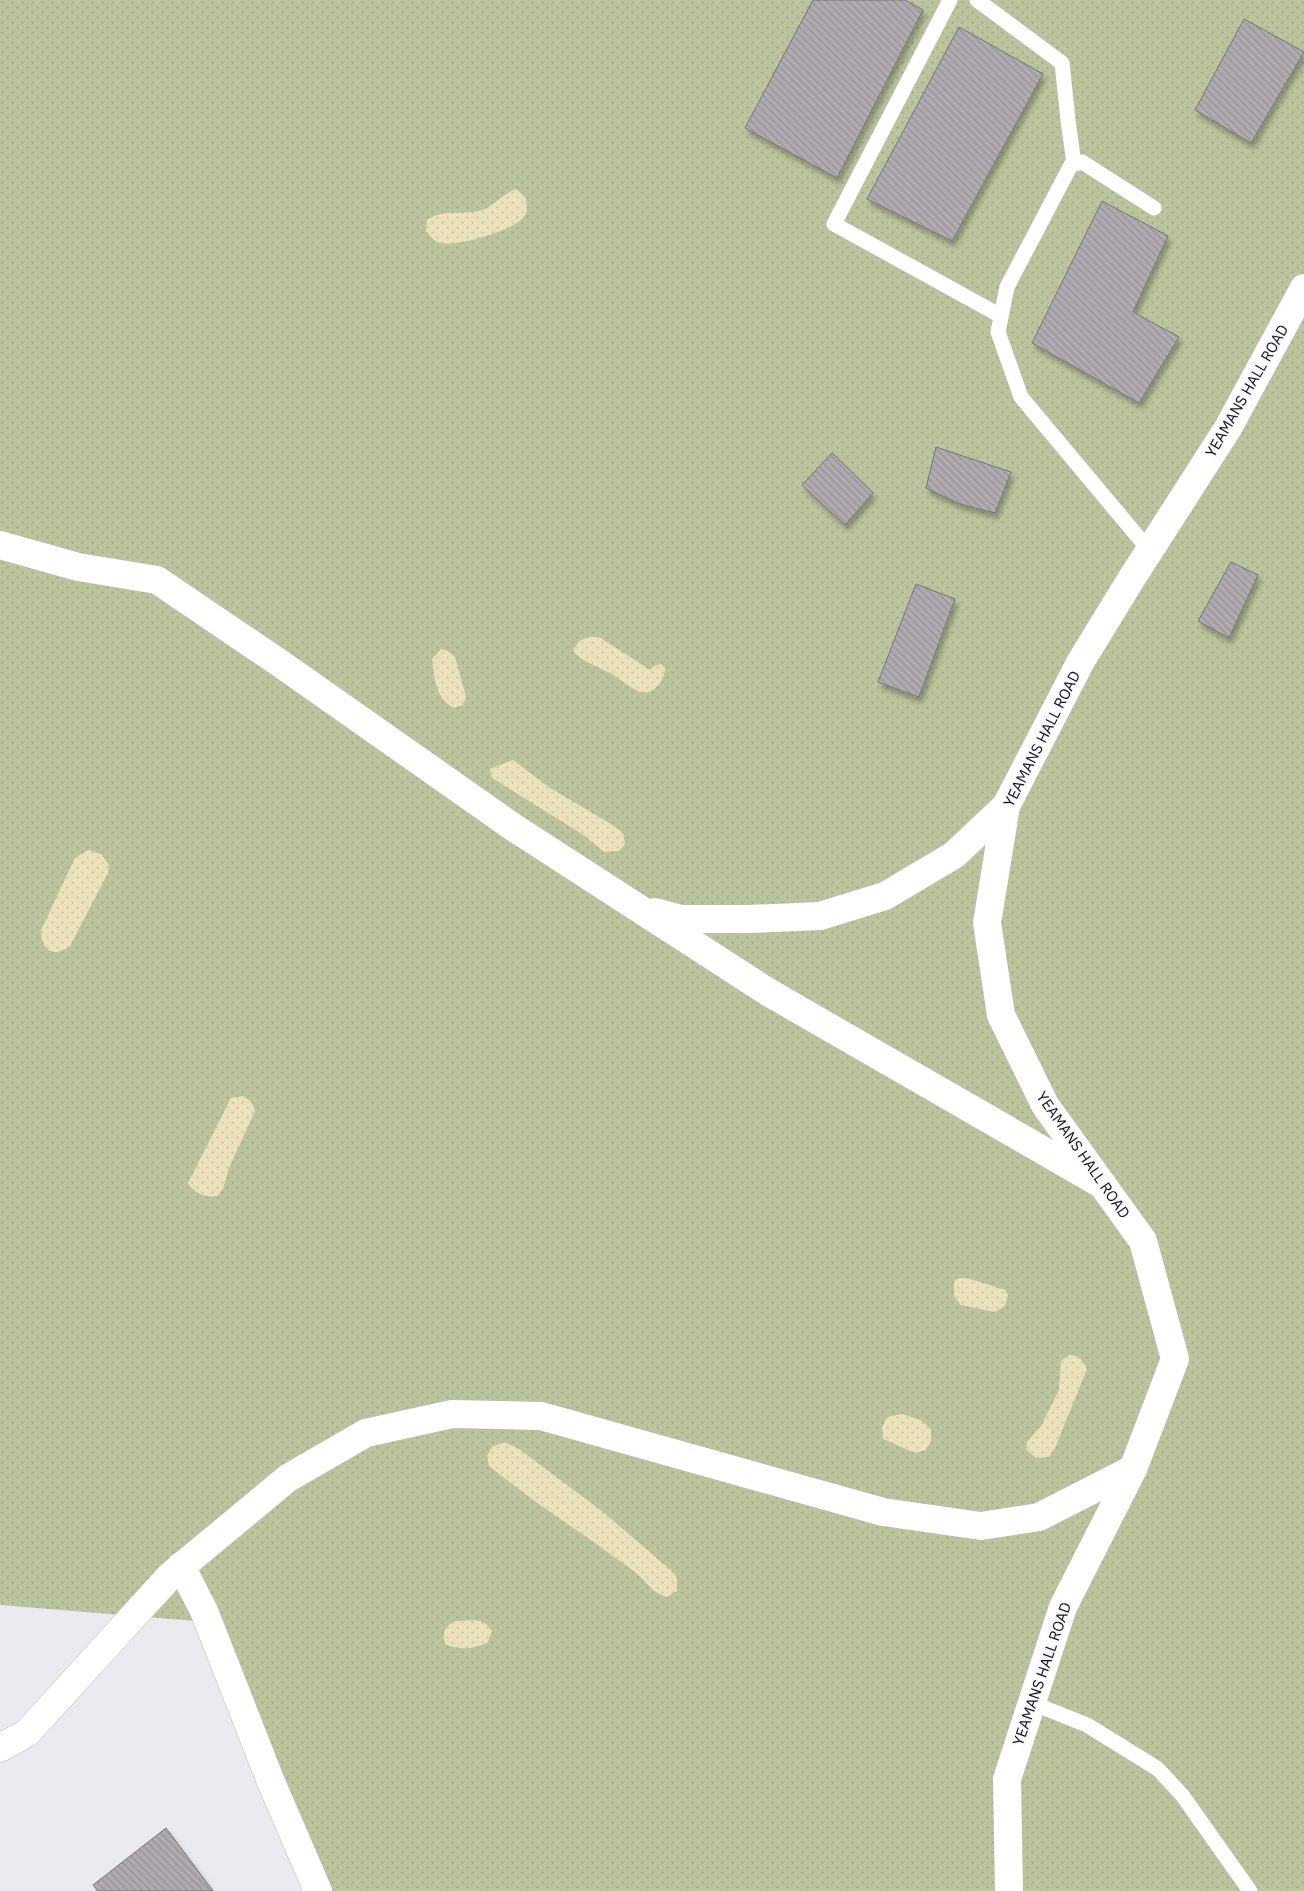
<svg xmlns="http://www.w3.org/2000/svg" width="1304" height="1891" font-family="'IBM Plex Sans',sans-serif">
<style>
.grass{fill:url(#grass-dots)}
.sand{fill:url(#sand-dots)}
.building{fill:url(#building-back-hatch);stroke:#777478;filter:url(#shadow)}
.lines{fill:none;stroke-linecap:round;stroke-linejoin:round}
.lane-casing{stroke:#bab9bf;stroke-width:16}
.street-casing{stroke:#bab9bf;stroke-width:29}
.secondary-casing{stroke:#bab9bf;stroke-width:29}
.lane{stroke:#fff;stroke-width:15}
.street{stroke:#fff;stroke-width:28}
.secondary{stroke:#fff;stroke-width:28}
.labels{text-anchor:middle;stroke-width:4;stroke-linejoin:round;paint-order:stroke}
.street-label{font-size:15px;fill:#100f11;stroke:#f9f7fd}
</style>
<defs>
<pattern id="grass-dots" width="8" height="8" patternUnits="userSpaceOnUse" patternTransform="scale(1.25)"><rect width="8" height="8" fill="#bbc49c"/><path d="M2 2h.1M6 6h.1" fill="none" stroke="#a0a785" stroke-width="1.8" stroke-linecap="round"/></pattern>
<pattern id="sand-dots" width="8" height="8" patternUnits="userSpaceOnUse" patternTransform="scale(1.25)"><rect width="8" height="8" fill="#ebe2bc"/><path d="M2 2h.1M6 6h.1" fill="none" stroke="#c8c1a1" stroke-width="1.8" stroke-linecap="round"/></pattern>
<pattern id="building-back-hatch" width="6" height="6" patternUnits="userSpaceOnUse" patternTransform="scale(1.25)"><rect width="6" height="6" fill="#afabb0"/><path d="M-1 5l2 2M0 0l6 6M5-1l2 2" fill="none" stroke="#969296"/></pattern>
<filter id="shadow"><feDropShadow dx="3" dy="5.5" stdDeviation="2.5" flood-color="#0004"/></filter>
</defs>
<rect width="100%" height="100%" fill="#ebeaf0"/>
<path class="grass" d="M0 0H1304V1891H325L208 1622 0 1605Z"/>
<g class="sand">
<path d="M516 189 526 198C526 202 528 209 526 213 521 230 456 247 441 243 433 241 431 236 426 231L427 220C444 208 463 216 482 210 494 206 504 193 516 189Z"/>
<path d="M588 637H599L650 670 654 666 661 664 665 668C665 679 654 696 640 692 630 688 620 679 610 673 597 666 582 662 573 651L579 641Z"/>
<path d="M441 649 448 651 455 657 466 697 463 705 454 708C436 699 434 678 432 659Z"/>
<path d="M513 760 550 788 616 827 623 833 625 844 619 851 604 852 582 834 492 778 490 769Z"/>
<path d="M88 850 101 854 109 865 108 873 70 946C53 959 41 950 41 930L75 858Z"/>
<path d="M243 1096C250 1099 253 1104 255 1111L229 1168 223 1189 217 1196C207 1198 193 1193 188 1183L231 1098Z"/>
<path d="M959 1278H967L1005 1290 1008 1296 1005 1306 995 1312 961 1305 954 1296V1281Z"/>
<path d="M1069 1355C1080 1356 1083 1360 1087 1369L1055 1448 1049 1457 1036 1458 1026 1449 1027 1442 1041 1426 1059 1390 1061 1361Z"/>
<path d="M902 1414 920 1420 931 1429V1441L926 1450 915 1453 883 1439 882 1428 887 1417Z"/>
<path d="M504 1442 519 1449 603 1512 673 1572 677 1578V1591L667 1597C653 1594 646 1581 635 1572 587 1536 536 1504 489 1466L487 1456 492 1447Z"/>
<path d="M457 1621C473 1621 483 1617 492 1631L488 1642C474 1649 460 1651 445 1644 442 1632 445 1624 457 1621Z"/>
</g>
<g class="building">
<path d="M813 0H905L923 10 837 178 745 128Z"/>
<path d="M1244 19 1304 52 1251 143 1195 110Z"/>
<path d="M959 27 1043 74 952 241 867 199Z"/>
<path d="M1102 201 1168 236 1133 312 1179 337 1139 403 1032 343Z"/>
<path d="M936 447 1011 472 995 513 960 504 926 488Z"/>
<path d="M832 453 873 493 845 525 802 485Z"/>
<path d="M1231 562 1258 575 1229 638 1198 621Z"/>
<path d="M916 584 955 599 919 697 878 682Z"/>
<path d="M166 1828 213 1891H98L93 1885Z"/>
</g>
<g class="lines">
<defs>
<g id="lane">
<path d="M950 0 834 224 1001 316"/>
<path d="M977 0 1062 63 1068 120 1074 164"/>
<path d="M1149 550 1021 397 998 332 1007 287 1071 165 1082 162 1154 208"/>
<path d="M1032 1703 1087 1725 1158 1769 1182 1795 1250 1891"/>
</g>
<g id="street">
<path d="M0 545 78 567 157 580 281 664 513 827 768 992 1103 1185"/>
<path d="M655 912 681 919H749L820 916 885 896 954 855 1006 806"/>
<path d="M181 1566 204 1611 271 1782 318 1891"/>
<path d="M0 1748 27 1733 170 1576 288 1478 366 1433 452 1414 541 1416 883 1512 981 1526 1039 1517 1133 1469"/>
</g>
<path id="secondary" d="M1009 1891 1007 1779 1063 1607 1133 1469 1175 1359 1143 1241 1045 1105 1001 1015 987 923 1006 806 1081 661 1130 581 1228 428 1304 288"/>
</defs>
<use href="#lane" class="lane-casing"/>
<use href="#street" class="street-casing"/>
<use href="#secondary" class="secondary-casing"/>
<use href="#lane" class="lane"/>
<use href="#street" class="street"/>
<use href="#secondary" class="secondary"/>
</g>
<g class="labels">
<g class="street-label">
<text transform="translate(1247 391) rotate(-60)" y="5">YEAMANS HALL ROAD</text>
<text transform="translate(1042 739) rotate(-63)" y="5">YEAMANS HALL ROAD</text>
<text transform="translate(1083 1155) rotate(55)" y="5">YEAMANS HALL ROAD</text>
<text transform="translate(1042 1674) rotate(-71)" y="5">YEAMANS HALL ROAD</text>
</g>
</g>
</svg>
